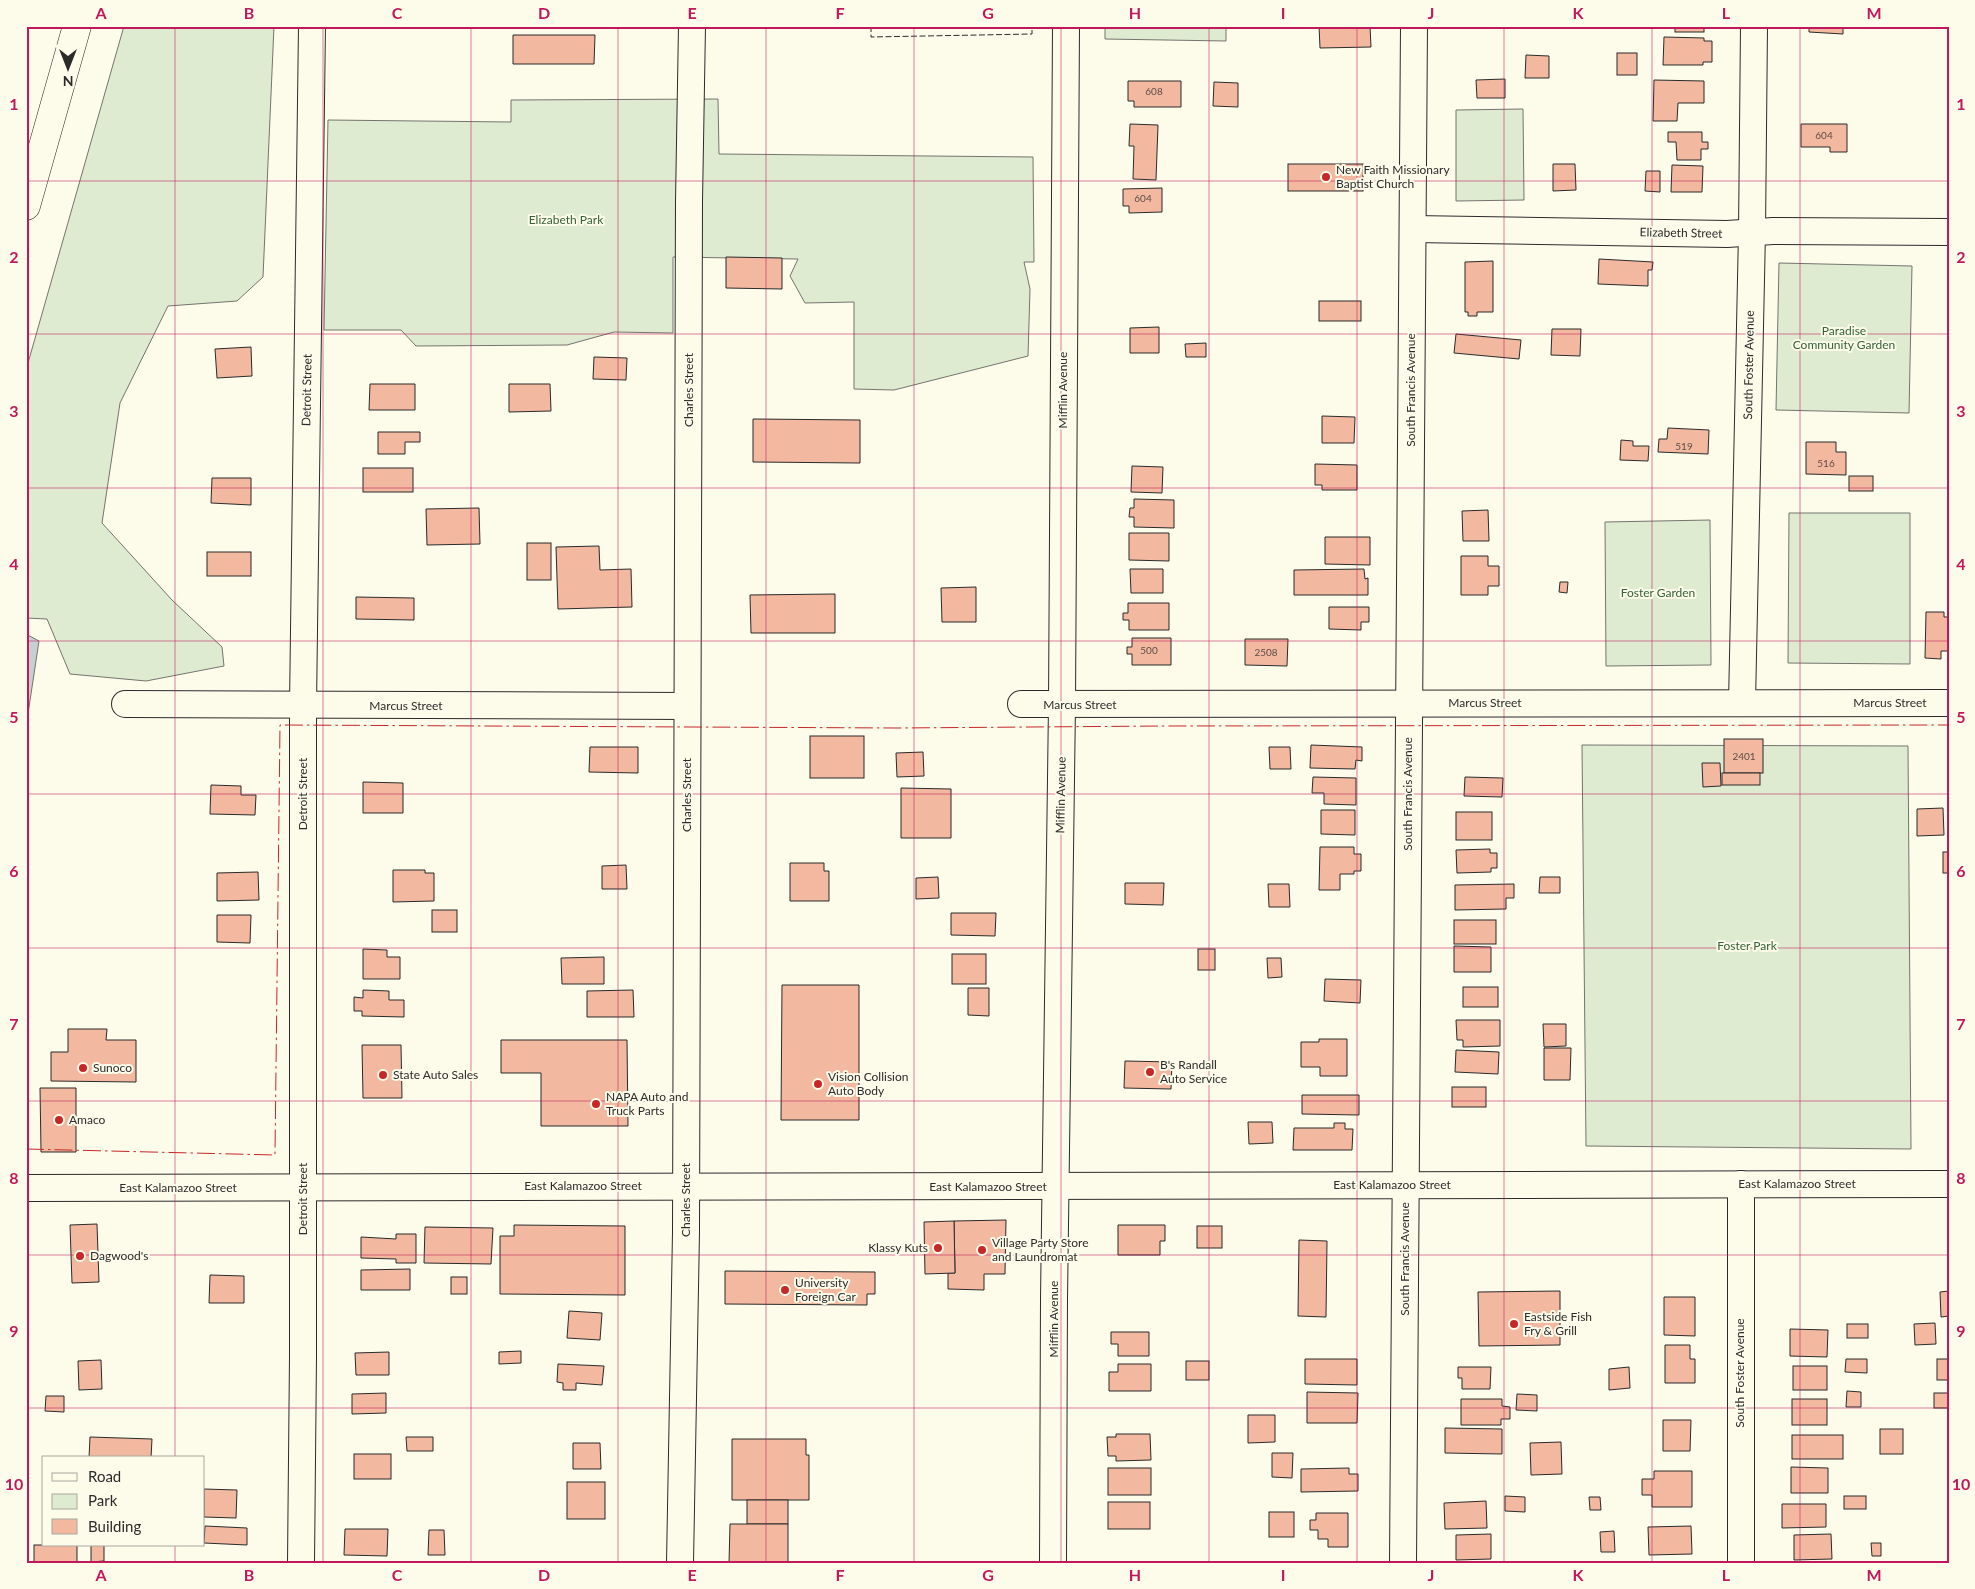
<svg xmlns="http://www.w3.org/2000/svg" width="1975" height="1589" font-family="Lato,sans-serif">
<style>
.green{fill:#deebd1;stroke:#74746e}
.water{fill:#c7d0d0;stroke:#74746e}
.building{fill:#f2b8a0;stroke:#2b2b2b}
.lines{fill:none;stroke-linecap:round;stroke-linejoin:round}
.minor-casing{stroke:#2b2b2b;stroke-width:28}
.highway-casing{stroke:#2b2b2b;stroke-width:29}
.minor{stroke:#fdfbea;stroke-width:26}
.highway{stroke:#fdfbea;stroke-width:28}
.fence{stroke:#2b2b2b;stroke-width:1;stroke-dasharray:6 2.5;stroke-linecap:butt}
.power{stroke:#c62828;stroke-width:1;stroke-dasharray:18 4 2.5 4;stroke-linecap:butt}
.grid{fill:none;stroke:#c2185b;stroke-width:1;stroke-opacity:0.55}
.poi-dot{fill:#c62828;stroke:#fdfbea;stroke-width:2}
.labels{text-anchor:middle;stroke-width:4;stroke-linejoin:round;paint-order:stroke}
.number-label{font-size:10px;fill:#5d4e48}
.poi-label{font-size:12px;fill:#2b2b2b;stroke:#fdfbea;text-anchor:start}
.park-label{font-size:12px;fill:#34623c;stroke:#fdfbea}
.street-label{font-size:12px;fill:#2b2b2b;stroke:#fdfbea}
.neatline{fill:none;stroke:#c2185b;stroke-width:2}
.grid-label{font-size:16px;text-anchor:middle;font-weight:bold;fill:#c2185b}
</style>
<rect width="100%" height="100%" fill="#fdfbea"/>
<g class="green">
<path d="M124 26H274L263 277 237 301 168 306 120 403 102 523 172 600 222 647 224 666 146 681 70 674 47 619 26 618V370Z"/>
<path d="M1105 26H1226V41L1105 39Z"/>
<path d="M718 99 719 154 1033 157 1034 262H1024L1030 289 1028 356 894 390 854 389V302L805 303 790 276 798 259 673 257V333L614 332 567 345 416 346 401 330H324L328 120 511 122V100Z"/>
<path d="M1523 109 1524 200 1456 201V110Z"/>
<path d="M1779 263 1912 266 1909 413 1776 410Z"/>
<path d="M1789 513H1910V664L1788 663Z"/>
<path d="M1710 520 1711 665 1606 666 1605 522Z"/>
<path d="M1582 745 1908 746 1911 1149 1586 1146Z"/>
</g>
<path class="water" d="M26 634 39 641 26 727Z"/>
<g class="building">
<path d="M1319 26H1370L1371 47 1320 48Z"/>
<rect x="1675" y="26" width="29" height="6"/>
<path d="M1809 26H1843V34L1809 32Z"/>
<path d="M513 35H595L594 64H513Z"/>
<path d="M1664 37 1704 38V41H1712V62H1703V65H1663Z"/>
<rect x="1617" y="53" width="20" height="22"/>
<path d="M1526 55 1549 56V78H1525Z"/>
<path d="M1505 79V98H1477L1476 80Z"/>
<path d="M1654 80 1704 81V103H1678L1677 121H1653Z"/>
<path d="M1128 81H1181V107H1134V101H1128Z"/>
<path d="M1214 82 1238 83V107L1213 106Z"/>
<path d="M1130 124 1158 125 1156 180 1133 179 1134 146H1129Z"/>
<path d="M1801 124H1847V152H1830V147H1801Z"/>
<path d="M1668 132H1702V142H1708V149H1701V160H1677L1676 142H1668Z"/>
<rect x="1288" y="164" width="75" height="27"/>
<path d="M1553 164H1575L1576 190 1553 191Z"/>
<path d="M1672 165 1703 166 1702 192H1671Z"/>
<path d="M1646 171H1660V192L1645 191Z"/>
<path d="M1162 188V212L1129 213V206H1123V189Z"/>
<path d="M726 257 782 258V289L726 288Z"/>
<path d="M1599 259 1653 262 1652 270H1648V286L1598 284Z"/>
<path d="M1493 261V312H1477V316H1468V312H1465V262Z"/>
<rect x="1319" y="301" width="42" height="20"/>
<path d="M1159 327V353H1130V328Z"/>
<path d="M1552 329H1581L1580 356 1551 355Z"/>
<path d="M1456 334 1521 340 1519 359 1454 353Z"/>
<path d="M1206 343V357H1186L1185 344Z"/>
<path d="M251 347 252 376 217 378 215 349Z"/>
<path d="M594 357 627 358 626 380 593 379Z"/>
<path d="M370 384H415V410H369Z"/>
<path d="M509 384H550L551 411 509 412Z"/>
<path d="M1322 416 1355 417 1354 443H1322Z"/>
<path d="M753 419 860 420V463L753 462Z"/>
<path d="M1668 428 1709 430 1708 454 1658 452 1659 439H1667Z"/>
<path d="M378 432H420V442H405V454H378Z"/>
<path d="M1621 440 1633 441V446H1649L1648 461 1620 460Z"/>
<path d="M1806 442H1836V452H1846V475L1806 474Z"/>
<path d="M1315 464 1357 465V490H1322V485H1315Z"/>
<path d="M1132 466 1163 467 1162 493 1131 492Z"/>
<rect x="363" y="468" width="50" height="24"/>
<rect x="1849" y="476" width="24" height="15"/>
<path d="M212 478H251V505L211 503Z"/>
<path d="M1134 499 1174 500V528L1134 527V517H1129L1130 508H1134Z"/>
<path d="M479 508 480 544 427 545 426 509Z"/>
<path d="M1488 510 1489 541H1463L1462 511Z"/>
<path d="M1129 533H1169V561L1129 560Z"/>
<path d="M1325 537H1370V565L1325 564Z"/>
<rect x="527" y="543" width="24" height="37"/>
<path d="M599 546 600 570 631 569 632 607 558 609 556 547Z"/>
<rect x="207" y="552" width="44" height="24"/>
<path d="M1461 556H1488V566H1499V586H1488V595H1461Z"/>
<path d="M1130 569H1163V593H1131Z"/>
<path d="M1364 569 1365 579 1368 578V595H1294V570Z"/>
<path d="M1560 582H1568L1567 593 1559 592Z"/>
<path d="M976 587V622H942L941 588Z"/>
<path d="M835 594V633H751L750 595Z"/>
<path d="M356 597 414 598V620L356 619Z"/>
<path d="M1128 603H1169V630H1129V620H1123V613H1128Z"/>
<path d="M1329 607H1369V622H1361V630L1329 629Z"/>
<path d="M1926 612H1944V617H1949V651H1941V659L1925 658Z"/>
<path d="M1132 638H1171V665H1132V654H1127V647H1132Z"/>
<path d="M1245 639H1288L1287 666 1245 665Z"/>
<rect x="810" y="736" width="54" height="42"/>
<rect x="1724" y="739" width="39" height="34"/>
<path d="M1311 745 1362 747V761L1356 760 1355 769 1310 768Z"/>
<path d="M590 747H638V773L589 772Z"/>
<path d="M1269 747H1290L1291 769H1270Z"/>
<path d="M923 752 924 776 897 777 896 753Z"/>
<path d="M1702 763H1720L1721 786 1703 787Z"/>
<rect x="1722" y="773" width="38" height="12"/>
<path d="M1313 777 1356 778V805L1324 804V793H1312Z"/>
<path d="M1465 777 1503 778 1502 797 1464 796Z"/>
<path d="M363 782 403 783V813H363Z"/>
<path d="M211 785 241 786V795H256L255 815 210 814Z"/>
<path d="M901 788 951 789V838H901Z"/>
<path d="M1943 808 1944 835 1917 836V809Z"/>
<path d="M1321 810H1355V835L1321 834Z"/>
<rect x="1456" y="812" width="36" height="28"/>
<path d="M1320 847H1354V854H1361V871H1354V874H1340V890H1319Z"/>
<path d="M1490 849V853H1497V868H1491V872L1457 873 1456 850Z"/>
<rect x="1943" y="852" width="6" height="21"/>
<path d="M790 863H824V871H829V901H790Z"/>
<path d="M626 865 627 889H602V866Z"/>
<path d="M393 870H425V873H434V901L393 902Z"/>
<path d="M258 872 259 900 217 901V873Z"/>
<path d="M938 877 939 898 916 899V878Z"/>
<path d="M1540 877H1560V893H1539Z"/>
<path d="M1125 883H1164L1163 905 1125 904Z"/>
<path d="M1268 884H1289L1290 907H1269Z"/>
<path d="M1514 884V898H1506V909L1455 910V885Z"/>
<rect x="432" y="910" width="25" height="22"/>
<path d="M951 913H996L995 936 951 935Z"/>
<path d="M217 915H251L250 943 217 942Z"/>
<rect x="1454" y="920" width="42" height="24"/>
<path d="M1454 946 1491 947V972H1454Z"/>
<path d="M363 949 387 950V957H400V979H363Z"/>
<rect x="1198" y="949" width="17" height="21"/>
<rect x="952" y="954" width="34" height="30"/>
<path d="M604 957V984H562L561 958Z"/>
<path d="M1267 958H1281L1282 977 1268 978Z"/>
<path d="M1325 979 1361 980 1360 1003 1324 1001Z"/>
<path d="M782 985H859V1120H781Z"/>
<rect x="1463" y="987" width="35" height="20"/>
<path d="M968 988H989V1016L968 1015Z"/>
<path d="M363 990 389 991V1000H404V1017L362 1016V1011H354V997L363 998Z"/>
<path d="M633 990 634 1017H587V991Z"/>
<path d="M1456 1020H1500V1046L1463 1047V1040H1457Z"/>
<path d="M1543 1024H1566V1046L1544 1047Z"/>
<path d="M68 1029H107L106 1040H136V1082L51 1081V1052H68Z"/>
<path d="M1319 1039H1347V1076H1320V1067H1301V1042H1319Z"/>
<path d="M501 1040H627L628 1126H541V1073H501Z"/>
<path d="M362 1045H401L402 1098H363Z"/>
<path d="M1544 1048H1571L1570 1080H1544Z"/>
<path d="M1456 1050 1499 1052 1498 1074 1455 1072Z"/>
<path d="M1125 1061 1172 1062 1171 1089 1124 1088Z"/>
<rect x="1452" y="1087" width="34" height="20"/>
<path d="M40 1088H76V1152H41Z"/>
<path d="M1302 1095H1359V1115L1302 1114Z"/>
<path d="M1248 1122H1272L1273 1143 1249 1144Z"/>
<path d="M1334 1123H1345V1129H1353L1352 1150H1293L1294 1128H1334Z"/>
<path d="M1006 1220 1005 1274H984V1290L948 1289V1273H955L954 1221Z"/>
<path d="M954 1221 955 1273 925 1274 924 1222Z"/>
<path d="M97 1224 99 1282 72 1283 70 1225Z"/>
<path d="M514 1225 625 1226V1295L500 1294V1236H514Z"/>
<path d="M1118 1225H1165V1241H1160V1255H1118Z"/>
<rect x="1197" y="1226" width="25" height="22"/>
<path d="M425 1227 493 1228 491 1264 424 1263Z"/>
<path d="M396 1234H416V1263H396V1259L361 1258V1237L396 1239Z"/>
<path d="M1299 1240 1327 1241 1326 1317 1298 1316Z"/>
<path d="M410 1269V1290H361V1270Z"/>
<path d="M725 1271 875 1272V1294H867V1305L725 1304Z"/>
<path d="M210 1275 244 1276V1303H209Z"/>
<rect x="451" y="1277" width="16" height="17"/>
<path d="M1560 1291V1345L1479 1346 1478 1292Z"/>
<path d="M1949 1291V1316L1941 1317 1940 1292Z"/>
<path d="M1664 1297H1695V1336L1664 1335Z"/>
<path d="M569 1311 602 1313 600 1340 567 1338Z"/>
<path d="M1935 1323 1936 1344 1915 1345 1914 1324Z"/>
<rect x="1847" y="1324" width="21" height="14"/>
<path d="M1790 1329 1828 1330 1827 1357 1790 1356Z"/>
<path d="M1111 1332H1149V1356H1118V1344H1111Z"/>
<path d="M1665 1345H1690V1359H1695V1383H1665Z"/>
<path d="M521 1351V1363L499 1364V1352Z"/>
<path d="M389 1352V1375H356L355 1353Z"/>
<path d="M1305 1359H1357V1385L1305 1384Z"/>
<path d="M1846 1359H1867V1373L1845 1372Z"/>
<rect x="1937" y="1359" width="12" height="21"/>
<path d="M101 1360 102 1389 79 1390 78 1361Z"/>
<rect x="1186" y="1361" width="23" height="19"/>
<path d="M558 1364 604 1366 602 1385 576 1383V1390H563V1383L557 1382Z"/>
<path d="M1118 1364H1151V1391H1109V1372H1118Z"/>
<rect x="1793" y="1366" width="34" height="24"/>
<path d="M1458 1367H1491L1490 1389H1462V1378H1458Z"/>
<path d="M1629 1367 1630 1388 1609 1390V1369Z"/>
<path d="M1847 1391 1861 1392V1407H1846Z"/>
<path d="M1307 1392 1358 1393 1357 1423H1307Z"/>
<path d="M386 1393V1413L352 1414V1394Z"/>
<rect x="1934" y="1393" width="15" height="15"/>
<path d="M1517 1394 1537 1395V1411L1516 1410Z"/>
<path d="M46 1396H64V1412L45 1411Z"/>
<path d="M1461 1399H1502V1406L1510 1407V1419H1501V1425H1461Z"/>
<rect x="1792" y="1399" width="35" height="26"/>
<path d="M1248 1415H1275V1442L1248 1443Z"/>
<path d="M1663 1420H1691L1690 1451H1663Z"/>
<path d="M1445 1428 1502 1429V1454L1445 1453Z"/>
<rect x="1880" y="1429" width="23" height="25"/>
<path d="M1116 1434H1150L1151 1460 1116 1461V1456H1108L1107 1437H1116Z"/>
<rect x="1792" y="1435" width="51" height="24"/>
<path d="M90 1437 152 1439 151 1458H89Z"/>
<path d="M406 1437H433V1451H407Z"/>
<path d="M732 1439H806V1455H809V1500H732Z"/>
<path d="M1561 1442 1562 1474 1531 1475 1530 1443Z"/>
<path d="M573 1443H600L601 1469H573Z"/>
<path d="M1272 1453H1293L1292 1478 1272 1477Z"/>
<rect x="354" y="1454" width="37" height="25"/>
<path d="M1791 1467 1828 1468V1493H1791Z"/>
<rect x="1108" y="1468" width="43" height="27"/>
<path d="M1349 1468V1474H1358V1491L1301 1492V1469Z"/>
<path d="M1654 1471H1692V1507H1652V1495H1642V1479H1654Z"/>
<rect x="567" y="1482" width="38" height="37"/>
<path d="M204 1489 237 1490 236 1518 204 1517Z"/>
<path d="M1505 1496 1525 1497V1512L1505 1511Z"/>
<rect x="1844" y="1496" width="22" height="13"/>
<path d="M1589 1497H1600L1601 1510H1590Z"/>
<rect x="747" y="1500" width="41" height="24"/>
<path d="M1486 1501 1487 1528 1445 1529 1444 1503Z"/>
<rect x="1108" y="1502" width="42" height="27"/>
<path d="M1782 1504H1826V1527L1782 1528Z"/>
<rect x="1269" y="1512" width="25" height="25"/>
<path d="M1316 1513H1348V1547H1328V1539H1318V1530H1310V1520H1316Z"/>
<path d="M730 1524H788V1563H729Z"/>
<path d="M205 1526 247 1528V1545L204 1543Z"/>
<path d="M1691 1526 1692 1554 1649 1555 1648 1527Z"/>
<path d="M345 1529H388L387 1556 344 1555Z"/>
<path d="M429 1530H444L445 1555H428Z"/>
<path d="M1614 1531 1615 1552H1601L1600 1532Z"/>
<path d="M1491 1534V1559L1456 1560V1535Z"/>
<path d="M1831 1534 1832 1559 1794 1560V1535Z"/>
<path d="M1871 1543H1881V1556H1872Z"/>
<rect x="34" y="1545" width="43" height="17"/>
<path d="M91 1545H104V1561L91 1562Z"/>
</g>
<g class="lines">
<defs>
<g id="minor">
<path d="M1413 229 1727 234 1773 231 1949 232"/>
<path d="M1742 703 1752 232 1754 26"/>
<path d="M125 704 687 706"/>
<path d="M1021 704 1949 703"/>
<path d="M26 1188 1949 1184"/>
<path d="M301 1563 303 1356V706L312 26"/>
<path d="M680 1563 686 1232 689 201 692 26"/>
<path d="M1053 1563 1054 1299 1062 704 1066 26"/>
<path d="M1403 1563 1414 26"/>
<path d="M1741 1563V1184"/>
</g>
<path id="highway" d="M26 206 77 26"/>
</defs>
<use href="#minor" class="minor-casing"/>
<use href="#highway" class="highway-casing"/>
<use href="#minor" class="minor"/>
<use href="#highway" class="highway"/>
<path class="fence" d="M871 26V37L1032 34V26"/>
<path class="power" d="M26 1149 275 1155 280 725 898 728 1164 726 1949 725"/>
</g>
<path class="grid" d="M175 26V1458M323 26V1563M471 26V1563M618 26V1563M766 26V1563M914 26V1563M1061 26V1563M1209 26V1563M1357 26V1563M1504 26V1563M1652 26V1563M1800 26V1563M26 181H1949M26 334H1949M26 488H1949M26 641H1949M26 794H1949M26 948H1949M26 1101H1949M26 1255H1949M26 1408H1949M175 1545V1563"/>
<g class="poi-dot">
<circle cx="1326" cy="177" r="5"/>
<circle cx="83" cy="1068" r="5"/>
<circle cx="1150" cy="1072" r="5"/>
<circle cx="383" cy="1075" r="5"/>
<circle cx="818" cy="1084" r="5"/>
<circle cx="596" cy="1104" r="5"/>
<circle cx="59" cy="1120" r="5"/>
<circle cx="938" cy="1248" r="5"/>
<circle cx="982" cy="1250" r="5"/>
<circle cx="80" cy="1256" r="5"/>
<circle cx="785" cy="1290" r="5"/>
<circle cx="1514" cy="1324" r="5"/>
</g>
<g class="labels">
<g class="number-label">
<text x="1154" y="95">608</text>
<text x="1824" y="139">604</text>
<text x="1143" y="202">604</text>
<text x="1684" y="450">519</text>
<text x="1826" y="467">516</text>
<text x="1149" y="654">500</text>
<text x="1266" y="656">2508</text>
<text x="1744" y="760">2401</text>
</g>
<g class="poi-label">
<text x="1336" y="174">New Faith Missionary<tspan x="1336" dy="14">Baptist Church</tspan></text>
<text x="1160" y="1069">B's Randall<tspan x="1160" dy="14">Auto Service</tspan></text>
<text x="93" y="1072">Sunoco</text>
<text x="393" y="1079">State Auto Sales</text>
<text x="828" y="1081">Vision Collision<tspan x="828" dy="14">Auto Body</tspan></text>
<text x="606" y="1101">NAPA Auto and<tspan x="606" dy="14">Truck Parts</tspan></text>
<text x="69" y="1124">Amaco</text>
<text x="992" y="1247">Village Party Store<tspan x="992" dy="14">and Laundromat</tspan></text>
<text x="928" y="1252" text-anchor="end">Klassy Kuts</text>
<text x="90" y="1260">Dagwood's</text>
<text x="795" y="1287">University<tspan x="795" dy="14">Foreign Car</tspan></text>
<text x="1524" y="1321">Eastside Fish<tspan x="1524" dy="14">Fry &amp; Grill</tspan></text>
</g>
<g class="park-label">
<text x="566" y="224">Elizabeth Park</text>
<text x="1844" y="335">Paradise<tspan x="1844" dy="14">Community Garden</tspan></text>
<text x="1658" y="597">Foster Garden</text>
<text x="1747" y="950">Foster Park</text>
</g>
<g class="street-label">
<text transform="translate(1681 233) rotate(1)" y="4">Elizabeth Street</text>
<text transform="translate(1749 365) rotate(-89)" y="4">South Foster Avenue</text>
<text transform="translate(307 390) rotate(-89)" y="4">Detroit Street</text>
<text transform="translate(689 390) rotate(-90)" y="4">Charles Street</text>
<text transform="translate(1063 390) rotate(-90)" y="4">Mifflin Avenue</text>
<text transform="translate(1411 390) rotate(-90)" y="4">South Francis Avenue</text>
<text x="1485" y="707">Marcus Street</text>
<text x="1890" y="707">Marcus Street</text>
<text x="1080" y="709">Marcus Street</text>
<text x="406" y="710">Marcus Street</text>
<text transform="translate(303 794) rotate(-90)" y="4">Detroit Street</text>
<text transform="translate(1408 794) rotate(-90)" y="4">South Francis Avenue</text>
<text transform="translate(687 795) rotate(-90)" y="4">Charles Street</text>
<text transform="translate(1061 795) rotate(-89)" y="4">Mifflin Avenue</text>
<text x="1797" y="1188">East Kalamazoo Street</text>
<text x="1392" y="1189">East Kalamazoo Street</text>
<text x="583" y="1190">East Kalamazoo Street</text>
<text x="988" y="1191">East Kalamazoo Street</text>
<text x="178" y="1192">East Kalamazoo Street</text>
<text transform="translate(303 1199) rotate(-90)" y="4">Detroit Street</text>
<text transform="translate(686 1200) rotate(-90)" y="4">Charles Street</text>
<text transform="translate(1405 1259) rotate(-90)" y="4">South Francis Avenue</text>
<text transform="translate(1054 1319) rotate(-90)" y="4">Mifflin Avenue</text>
<text transform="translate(1740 1373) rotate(-90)" y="4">South Foster Avenue</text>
</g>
</g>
<rect width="1975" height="1589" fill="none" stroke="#fdfbea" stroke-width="55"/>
<rect x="42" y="1456" width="162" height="90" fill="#fdfbea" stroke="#a9a89e"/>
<rect x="52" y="1473" width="25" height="8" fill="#fdfbea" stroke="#a9a89e"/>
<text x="88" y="1482" font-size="15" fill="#2b2b2b">Road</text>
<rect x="52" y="1494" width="25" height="15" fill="#deebd1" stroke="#a9a89e"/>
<text x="88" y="1506" font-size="15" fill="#2b2b2b">Park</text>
<rect x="52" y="1519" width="25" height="15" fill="#f2b8a0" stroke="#a9a89e"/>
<text x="88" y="1532" font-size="15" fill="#2b2b2b">Building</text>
<g transform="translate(68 68) rotate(180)" stroke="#fdfbea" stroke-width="4" paint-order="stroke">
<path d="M0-4L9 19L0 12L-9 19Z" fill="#2b2b2b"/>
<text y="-8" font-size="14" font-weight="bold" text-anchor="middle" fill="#2b2b2b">N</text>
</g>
<rect x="28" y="28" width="1920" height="1534" class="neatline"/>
<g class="grid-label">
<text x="101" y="19">A</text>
<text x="249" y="19">B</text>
<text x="397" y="19">C</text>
<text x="544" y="19">D</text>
<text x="692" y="19">E</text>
<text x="840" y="19">F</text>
<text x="988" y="19">G</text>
<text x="1135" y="19">H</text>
<text x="1283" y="19">I</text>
<text x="1431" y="19">J</text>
<text x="1578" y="19">K</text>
<text x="1726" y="19">L</text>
<text x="1874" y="19">M</text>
<text x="14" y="110">1</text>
<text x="1961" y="110">1</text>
<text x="14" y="263">2</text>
<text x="1961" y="263">2</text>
<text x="14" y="417">3</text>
<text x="1961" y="417">3</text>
<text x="14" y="570">4</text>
<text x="1961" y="570">4</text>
<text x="14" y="723">5</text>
<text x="1961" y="723">5</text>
<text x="14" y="877">6</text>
<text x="1961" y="877">6</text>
<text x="14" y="1030">7</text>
<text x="1961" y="1030">7</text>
<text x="14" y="1184">8</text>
<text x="1961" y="1184">8</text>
<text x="14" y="1337">9</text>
<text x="1961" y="1337">9</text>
<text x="14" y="1490">10</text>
<text x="1961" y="1490">10</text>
<text x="101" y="1581">A</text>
<text x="249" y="1581">B</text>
<text x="397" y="1581">C</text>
<text x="544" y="1581">D</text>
<text x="692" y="1581">E</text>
<text x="840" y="1581">F</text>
<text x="988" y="1581">G</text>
<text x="1135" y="1581">H</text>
<text x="1283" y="1581">I</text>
<text x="1431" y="1581">J</text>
<text x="1578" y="1581">K</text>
<text x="1726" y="1581">L</text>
<text x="1874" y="1581">M</text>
</g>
</svg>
